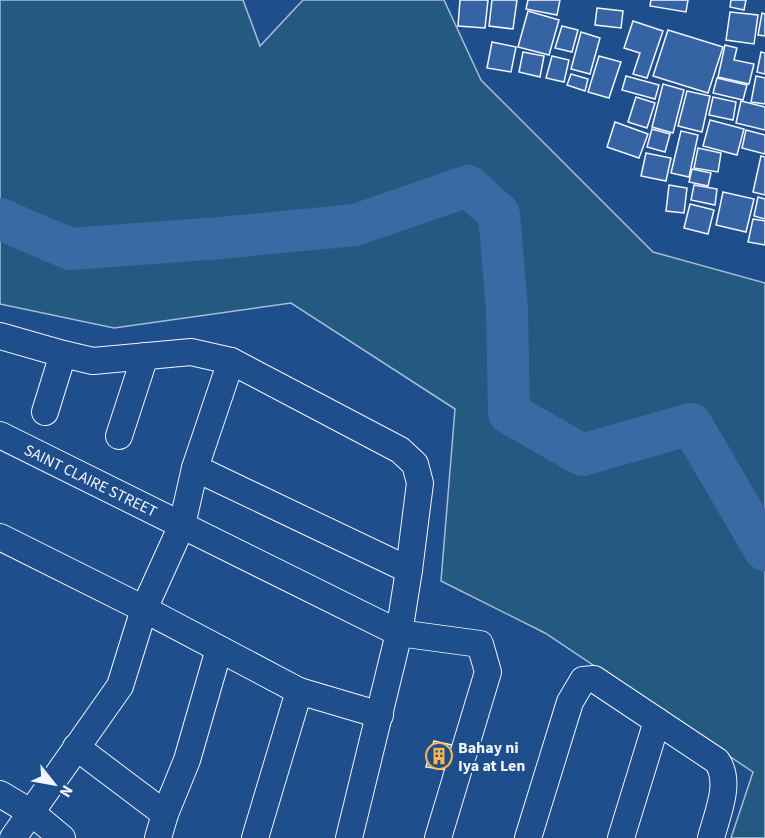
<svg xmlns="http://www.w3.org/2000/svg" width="765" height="838" font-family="'Source Sans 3',sans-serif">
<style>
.green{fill:#245a82;stroke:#a8bbd7;stroke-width:1.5}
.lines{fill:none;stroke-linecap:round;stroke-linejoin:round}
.river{stroke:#3b69a3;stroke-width:42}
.building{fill:#3563a3;stroke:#f2f6ff;stroke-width:1.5}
.minor-casing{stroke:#f2f6ff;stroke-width:28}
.minor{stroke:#1f4e8c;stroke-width:26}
.labels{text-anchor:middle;stroke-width:4.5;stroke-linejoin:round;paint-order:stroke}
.street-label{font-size:16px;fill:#f2f6ff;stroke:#1f4e8c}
.poi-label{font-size:16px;font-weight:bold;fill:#f2f6ff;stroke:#1f4e8c;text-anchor:start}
</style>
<rect width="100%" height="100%" fill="#1f4e8c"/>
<path class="green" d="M0 0H243L260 46 303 0H444L481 80 653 252 765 283V838H731L753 772 545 633 441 581 455 409 291 303 114 328 0 304Z"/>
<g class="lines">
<path class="river" d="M0 219 70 249 220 238 355 225 468 186 499 214 507 310 509 413 582 455 691 424 765 550"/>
</g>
<g class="building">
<path d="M460 0H488L485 28 458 26Z"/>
<path d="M492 0H517L513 29 489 26Z"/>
<path d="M528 0H560L557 15 526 9Z"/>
<path d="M651 0H688L686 12 650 6Z"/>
<path d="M731 0H746L744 10 730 7Z"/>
<path d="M597 8 623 11 621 28 595 25Z"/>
<path d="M528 11 559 20 549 55 518 47Z"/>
<path d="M730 12 758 15 754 44 726 40Z"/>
<path d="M762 13 765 14V36L758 35Z"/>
<path d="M633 21 663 31 647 78 633 74 640 53 624 48Z"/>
<path d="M562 26 578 30 572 52 555 48Z"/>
<path d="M668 30 723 47 708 93 653 76Z"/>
<path d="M581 32 600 38 590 74 571 69Z"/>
<path d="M492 42 516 47 511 72 487 68Z"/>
<path d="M725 45 737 48 734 60 754 64 749 84 718 77Z"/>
<path d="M523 52 544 56 540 77 519 72Z"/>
<path d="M761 52 765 53V74L757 72Z"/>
<path d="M552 56 569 60 564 82 546 78Z"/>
<path d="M599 56 621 62 609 98 588 92Z"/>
<path d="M571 74 588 79 585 91 567 85Z"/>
<path d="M626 76 659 85 655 99 622 90Z"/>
<path d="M756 76 765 78V104L751 102Z"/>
<path d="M717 78 747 85 743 100 713 93Z"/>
<path d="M663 84 684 90 673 133 652 127Z"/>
<path d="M687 91 710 96 702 132 678 126Z"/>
<path d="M636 97 655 103 647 128 628 122Z"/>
<path d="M713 97 736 102 733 120 709 115Z"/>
<path d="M741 101 765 107V130L736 123Z"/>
<path d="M710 120 744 129 737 155 703 146Z"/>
<path d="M615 122 648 134 639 158 607 147Z"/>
<path d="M652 129 670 134 665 152 647 147Z"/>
<path d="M746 130 765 135V154L742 148Z"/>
<path d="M681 131 698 135 689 177 671 173Z"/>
<path d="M698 148 721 153 718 172 694 168Z"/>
<path d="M646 153 671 158 666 181 641 176Z"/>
<path d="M761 156 765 157V195L753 192Z"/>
<path d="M692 169 711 173 708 186 689 182Z"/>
<path d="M669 185 687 188 684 213 666 211Z"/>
<path d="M694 185 717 189 715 205 691 200Z"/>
<path d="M723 192 754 199 746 232 716 225Z"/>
<path d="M758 197 765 199V219L754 216Z"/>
<path d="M690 204 714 210 708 234 684 228Z"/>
<path d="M753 219 765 221V245L748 242Z"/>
<path d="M434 741 452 745 446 770 426 767Z"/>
</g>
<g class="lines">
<defs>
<g id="minor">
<path d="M0 336 63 354 93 361 191 352 231 361 400 450 415 464 420 483 409 570 399 633 349 838"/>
<path d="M45 412 63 354"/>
<path d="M0 435 399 633 480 644 488 672 438 838"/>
<path d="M119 436 145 356"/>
<path d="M195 468 409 570"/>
<path d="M0 537 144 609 299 691 380 715"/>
<path d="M76 747 165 814"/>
<path d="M0 794 32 813 62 838"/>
<path d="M13 838 120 686 144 609 182 525 195 468 231 361"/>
<path d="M158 838 165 814 187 760 219 649"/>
<path d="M255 838 299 691"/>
<path d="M528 838 570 702 583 680 594 679 717 761C732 783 717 814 711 838"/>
<path d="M621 838 657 721"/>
</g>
</defs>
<use href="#minor" class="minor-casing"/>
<use href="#minor" class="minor"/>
</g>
<defs>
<symbol id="building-ring" viewBox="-11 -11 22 22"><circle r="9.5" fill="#1f4e8c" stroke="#ffb74d" stroke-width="1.5"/><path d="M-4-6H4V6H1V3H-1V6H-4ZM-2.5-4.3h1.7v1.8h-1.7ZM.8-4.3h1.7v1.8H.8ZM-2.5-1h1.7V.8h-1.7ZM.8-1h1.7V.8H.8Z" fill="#ffb74d"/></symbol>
</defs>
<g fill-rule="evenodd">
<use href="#building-ring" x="424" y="741" width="30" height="30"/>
</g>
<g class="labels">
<g class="street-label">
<text transform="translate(91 480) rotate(26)" y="6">SAINT CLAIRE STREET</text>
</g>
<g class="poi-label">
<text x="458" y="753">Bahay ni<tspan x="458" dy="18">Iya at Len</tspan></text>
</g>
</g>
<g transform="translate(54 784) rotate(121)" stroke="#1f4e8c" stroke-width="4.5" paint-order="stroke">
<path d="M0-4.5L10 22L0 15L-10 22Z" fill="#f2f6ff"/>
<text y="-9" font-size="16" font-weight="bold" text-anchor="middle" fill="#f2f6ff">N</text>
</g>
</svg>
